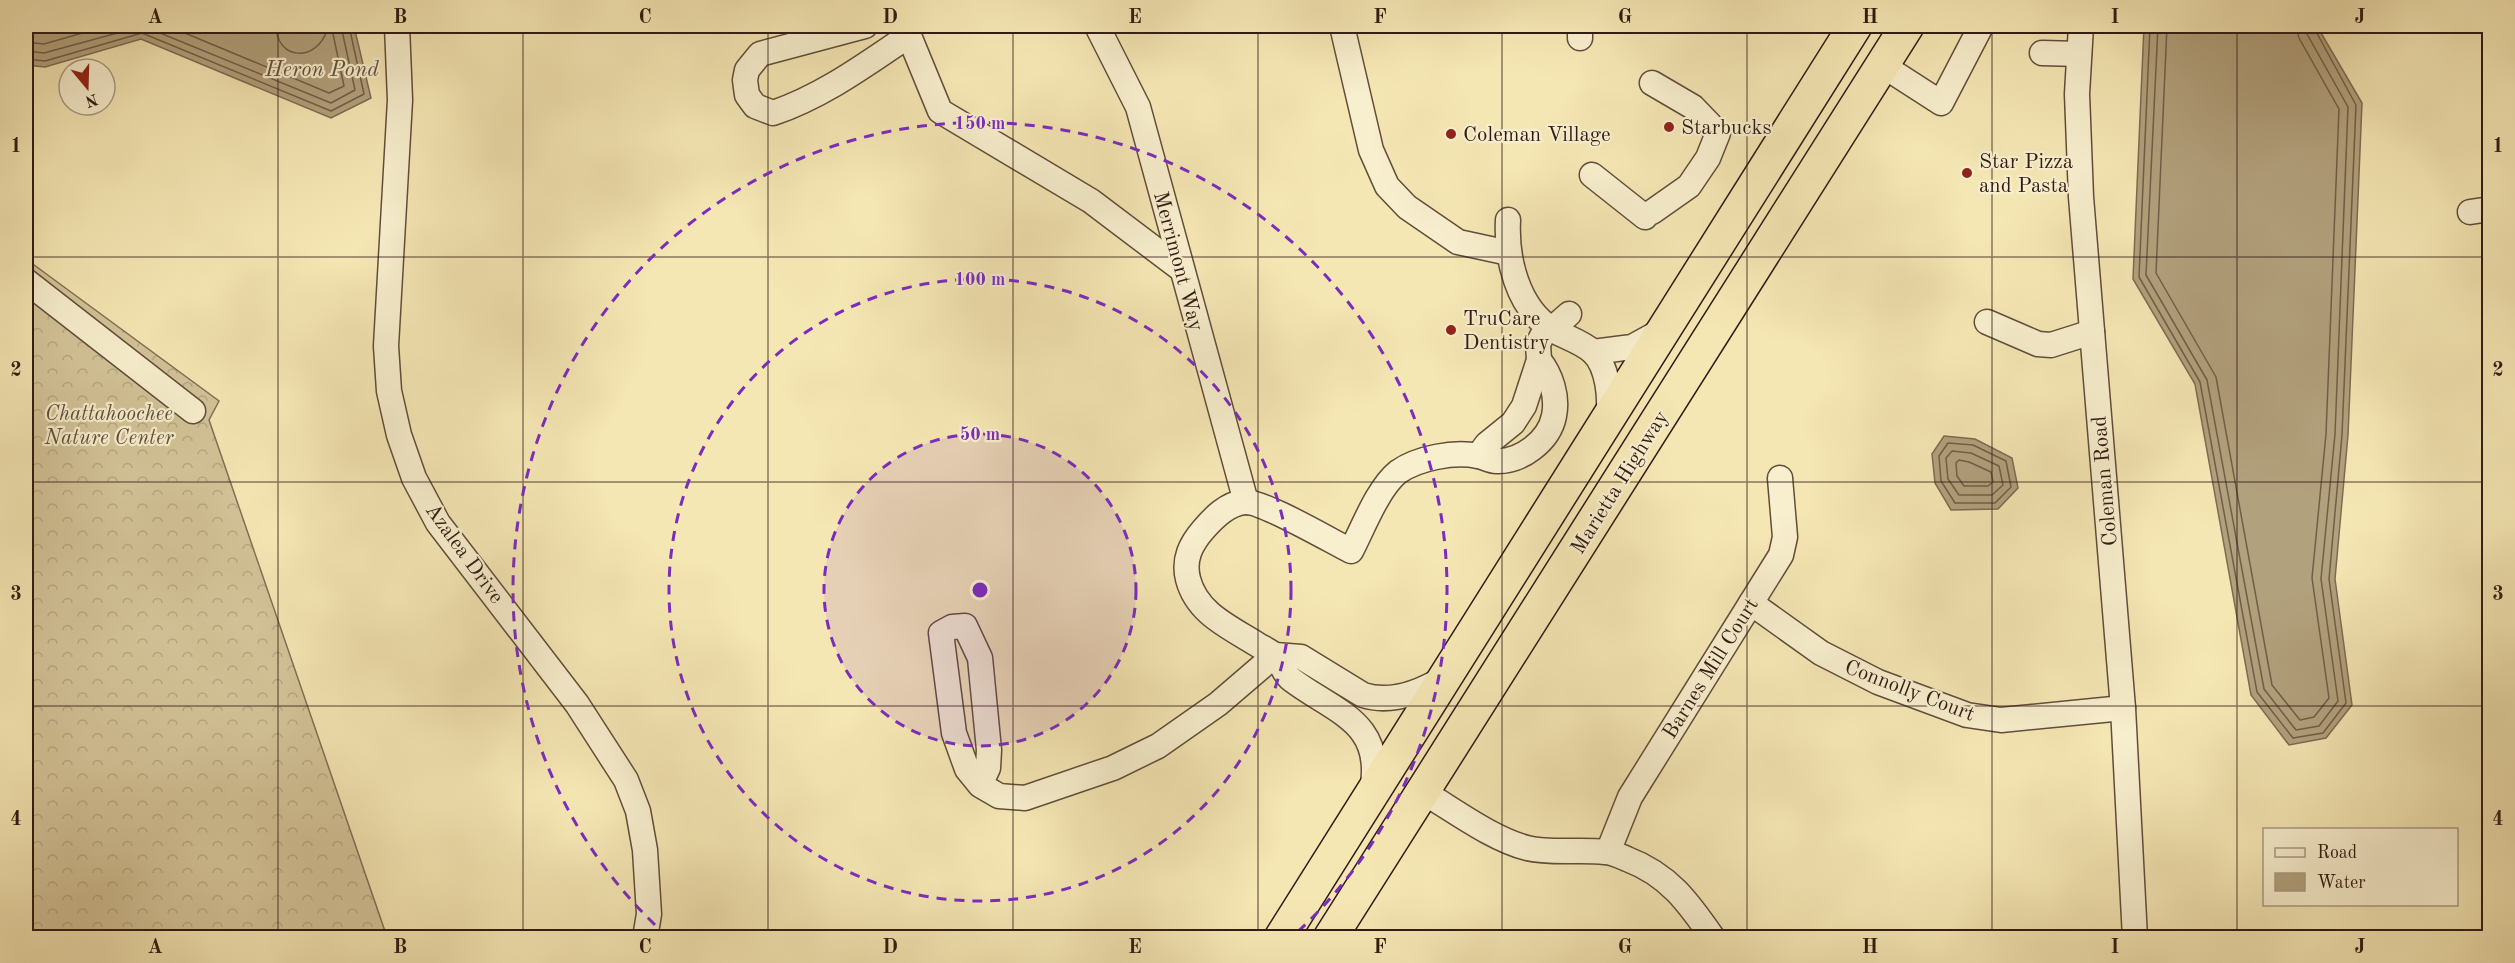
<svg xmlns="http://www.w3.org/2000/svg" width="2515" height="963" font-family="'Old Standard TT',serif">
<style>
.forest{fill:url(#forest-crowns);stroke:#826f56;stroke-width:1.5}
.water{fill:#b2a17d;stroke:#7e6b53;stroke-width:1.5}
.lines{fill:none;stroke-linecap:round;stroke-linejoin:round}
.shore{stroke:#715e48;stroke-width:1.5}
.minor-casing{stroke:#614d3b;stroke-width:27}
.highway-casing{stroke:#301a13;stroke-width:36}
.minor{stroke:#f8efce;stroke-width:24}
.highway{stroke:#f5e7b4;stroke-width:33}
.grid{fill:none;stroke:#301a13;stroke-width:1.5;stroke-opacity:0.55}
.ring{fill:none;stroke:#7b2cbf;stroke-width:3;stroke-dasharray:10 8}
.poi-dot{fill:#8f2418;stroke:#f8efce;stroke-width:2}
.labels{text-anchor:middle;stroke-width:4.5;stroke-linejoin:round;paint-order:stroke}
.poi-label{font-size:21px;fill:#301a13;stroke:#f8efce;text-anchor:start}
.street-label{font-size:21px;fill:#301a13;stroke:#f8efce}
.park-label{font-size:21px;font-style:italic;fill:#614d3b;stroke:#f8efce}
.water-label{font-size:22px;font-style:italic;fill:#64503d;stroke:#f8efce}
.centre{fill:#7b2cbf;stroke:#f8efce;stroke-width:3}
.ring-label{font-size:18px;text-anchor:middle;font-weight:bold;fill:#7b2cbf;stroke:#f8efce;stroke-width:4.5;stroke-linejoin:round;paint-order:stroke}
.neatline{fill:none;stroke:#301a13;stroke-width:2}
.grid-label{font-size:20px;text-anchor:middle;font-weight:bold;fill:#301a13}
</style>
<defs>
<pattern id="forest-crowns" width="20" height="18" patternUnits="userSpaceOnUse" patternTransform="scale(1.5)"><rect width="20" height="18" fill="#d4c499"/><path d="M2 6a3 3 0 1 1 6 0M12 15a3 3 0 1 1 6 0" fill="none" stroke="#b6a883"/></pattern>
</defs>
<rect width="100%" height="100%" fill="#f5e7b4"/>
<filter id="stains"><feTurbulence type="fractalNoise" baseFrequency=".00333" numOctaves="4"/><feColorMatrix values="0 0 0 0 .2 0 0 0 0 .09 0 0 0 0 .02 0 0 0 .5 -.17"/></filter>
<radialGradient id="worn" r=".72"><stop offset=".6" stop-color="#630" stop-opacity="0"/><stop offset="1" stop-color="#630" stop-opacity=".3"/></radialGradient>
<path class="forest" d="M26 259 219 401 209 420 387 937H26Z"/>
<g class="water">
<path d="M26 26H297L301 32 306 26H354L371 98 331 118 141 39 45 67 26 65Z"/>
<path d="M2144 26H2317L2362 103 2348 435 2335 579 2352 705 2326 738 2289 745 2251 695 2195 384 2133 279Z"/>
<path d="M1944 436 1975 439 2012 458 2018 488 1998 509 1951 510 1935 483 1932 454Z"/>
</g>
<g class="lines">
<g class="shore">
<path d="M168 26 329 93 344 86 332 29 327 30C317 62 277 61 276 26"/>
<path d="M2150 26 2139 277 2200 382 2257 692 2293 738 2323 733 2346 703 2329 579 2342 435 2356 105 2313 26"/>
<path d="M2158 26 2146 275 2207 380 2264 689 2296 730 2319 726 2338 701 2321 579 2335 434 2348 107 2307 34 2305 26"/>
<path d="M2167 26 2156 273 2216 377 2272 685 2300 720 2314 717 2329 698 2312 578 2326 434 2339 109 2299 38 2296 26"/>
<path d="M26 42 44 44 107 26"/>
<path d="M26 51 44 53 143 26 331 103 355 90 341 26"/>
<path d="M26 59 45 61 142 33 331 111 364 94 349 26"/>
<path d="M1948 443 1973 445 2006 461 2011 487 1995 503H1955L1941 481 1939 456Z"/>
<path d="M1952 451 1971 453 1999 466 2003 485 1992 495H1959L1948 479 1946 458Z"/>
<path d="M1959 460 1969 462 1991 472 1993 482 1988 486H1964L1957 476 1956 463Z"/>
</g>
<defs>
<g id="minor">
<path d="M397 26 400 100 386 346 389 391 399 435 414 478 438 523 577 704 626 780 638 811 645 850 649 914 645 938"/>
<path d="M865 26 760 54 747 70 745 80 747 95 755 106 773 113C823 96 865 65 908 36"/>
<path d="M905 26 940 111 1091 201 1181 269"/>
<path d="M1097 26 1138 107 1246 502"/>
<path d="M1342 26 1371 150 1387 186 1407 207 1458 242 1509 253"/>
<path d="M1580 26V38"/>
<path d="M2081 26 2077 94 2081 197 2123 708 2135 938"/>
<path d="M2042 53 2079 54"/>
<path d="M1882 65 1941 103 1979 30"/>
<path d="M1652 83 1693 107 1718 133 1708 158 1689 186 1652 212"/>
<path d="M1592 175 1645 217"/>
<path d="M2470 212 2490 209"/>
<path d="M1508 220C1506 258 1517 308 1553 330 1565 337 1582 342 1593 352 1608 367 1611 398 1608 418"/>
<path d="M26 281 193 411"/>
<path d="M1987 322 2038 344 2051 345 2092 332"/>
<path d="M1552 329 1569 314"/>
<path d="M1593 352 1632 347 1663 330"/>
<path d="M1478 456 1487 444 1513 423 1524 406 1539 360 1538 344 1547 326"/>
<path d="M1751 603 1821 653 1878 682 1967 715 2001 720 2123 708"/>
<path d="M1275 655 1301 657 1363 695C1391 704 1419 693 1444 678"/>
<path d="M980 785 988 768 989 750 980 658 965 626 952 627 941 633 954 733 967 769 980 785 999 796 1025 798 1113 768 1158 746 1218 704 1275 655"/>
<path d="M1372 791C1385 722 1336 713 1292 680 1283 674 1282 662 1274 655 1270 651 1263 648 1258 645 1230 627 1197 614 1188 579 1183 559 1191 544 1203 530 1214 517 1227 504 1244 502 1261 500 1331 541 1351 551 1363 528 1378 488 1398 472 1418 458 1454 451 1478 456 1484 457 1490 461 1496 461 1521 462 1549 441 1554 416 1558 396 1551 375 1539 360"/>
<path d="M1423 792C1454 810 1492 839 1527 848 1552 854 1580 849 1605 852 1612 852 1620 856 1627 859 1669 875 1688 902 1713 938"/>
<path d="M1608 852 1630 797 1781 555 1785 537 1780 478"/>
</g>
<g id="highway">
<path d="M1281 938 1855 26"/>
<path d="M1330 938 1907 26"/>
</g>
</defs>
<use href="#minor" class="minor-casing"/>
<use href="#highway" class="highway-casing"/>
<use href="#minor" class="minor"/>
<use href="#highway" class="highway"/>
</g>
<path class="grid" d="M278 26V938M523 26V938M768 26V938M1013 26V938M1258 26V938M1502 26V938M1747 26V938M1992 26V938M2237 26V938M26 257H2490M26 482H2490M26 706H2490"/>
<circle cx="980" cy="590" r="156" fill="#7b2cbf" fill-opacity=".12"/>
<g class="ring">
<circle cx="980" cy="590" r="156"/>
<circle cx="980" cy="590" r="311"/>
<path d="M668 937A467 467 0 1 1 1292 937"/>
</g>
<g class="poi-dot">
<circle cx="1669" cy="127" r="6"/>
<circle cx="1451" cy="134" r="6"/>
<circle cx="1967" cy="173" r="6"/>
<circle cx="1451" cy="330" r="6"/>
</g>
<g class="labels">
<g class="poi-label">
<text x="1681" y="134">Starbucks</text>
<text x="1463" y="141">Coleman Village</text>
<text x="1979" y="168">Star Pizza<tspan x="1979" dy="24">and Pasta</tspan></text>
<text x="1463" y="325">TruCare<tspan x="1463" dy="24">Dentistry</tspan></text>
</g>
<g class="street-label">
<text transform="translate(1179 261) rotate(75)" y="7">Merrimont Way</text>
<text transform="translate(2104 481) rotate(-95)" y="7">Coleman Road</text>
<text transform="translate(1619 482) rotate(-58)" y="7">Marietta Highway</text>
<text transform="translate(465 553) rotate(54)" y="7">Azalea Drive</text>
<text transform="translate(1710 668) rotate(-58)" y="7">Barnes Mill Court</text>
<text transform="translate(1910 690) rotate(21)" y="7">Connolly Court</text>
</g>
<g class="park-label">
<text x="109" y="420">Chattahoochee<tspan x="109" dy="24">Nature Center</tspan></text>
</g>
<g class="water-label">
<text x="322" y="76">Heron Pond</text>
</g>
</g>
<circle cx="980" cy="590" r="9" class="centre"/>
<g class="ring-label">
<text x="980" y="129">150 m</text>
<text x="980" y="285">100 m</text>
<text x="980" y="440">50 m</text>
</g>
<rect width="2515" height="963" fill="none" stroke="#f5e7b4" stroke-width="66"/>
<rect x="2263" y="828" width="195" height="78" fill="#f8efce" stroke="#a89a83" stroke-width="1.5"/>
<rect x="2275" y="848" width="30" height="9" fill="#f8efce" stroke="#a89a83" stroke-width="1.5"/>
<text x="2317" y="858" font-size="18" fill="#301a13">Road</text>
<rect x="2275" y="873" width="30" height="18" fill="#b2a17d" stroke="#a89a83" stroke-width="1.5"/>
<text x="2317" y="888" font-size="18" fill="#301a13">Water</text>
<g transform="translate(87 87) rotate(161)"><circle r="28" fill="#f8efce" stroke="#a89a83" stroke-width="1.5"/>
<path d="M0-4.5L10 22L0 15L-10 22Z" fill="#8f2418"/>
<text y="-9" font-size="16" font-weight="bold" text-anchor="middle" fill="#301a13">N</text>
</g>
<rect x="33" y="33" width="2449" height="897" class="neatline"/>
<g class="grid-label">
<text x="155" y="23">A</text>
<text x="400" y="23">B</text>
<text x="645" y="23">C</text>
<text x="890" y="23">D</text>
<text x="1135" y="23">E</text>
<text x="1380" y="23">F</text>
<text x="1625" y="23">G</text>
<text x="1870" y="23">H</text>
<text x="2115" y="23">I</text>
<text x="2360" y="23">J</text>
<text x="16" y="152">1</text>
<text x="2498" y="152">1</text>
<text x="16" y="376">2</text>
<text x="2498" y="376">2</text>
<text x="16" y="600">3</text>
<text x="2498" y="600">3</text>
<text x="16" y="825">4</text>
<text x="2498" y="825">4</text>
<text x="155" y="953">A</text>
<text x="400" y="953">B</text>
<text x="645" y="953">C</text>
<text x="890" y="953">D</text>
<text x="1135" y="953">E</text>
<text x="1380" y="953">F</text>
<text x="1625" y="953">G</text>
<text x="1870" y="953">H</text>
<text x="2115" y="953">I</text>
<text x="2360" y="953">J</text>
</g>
<rect width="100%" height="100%" filter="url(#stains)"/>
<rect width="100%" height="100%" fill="url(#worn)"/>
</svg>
